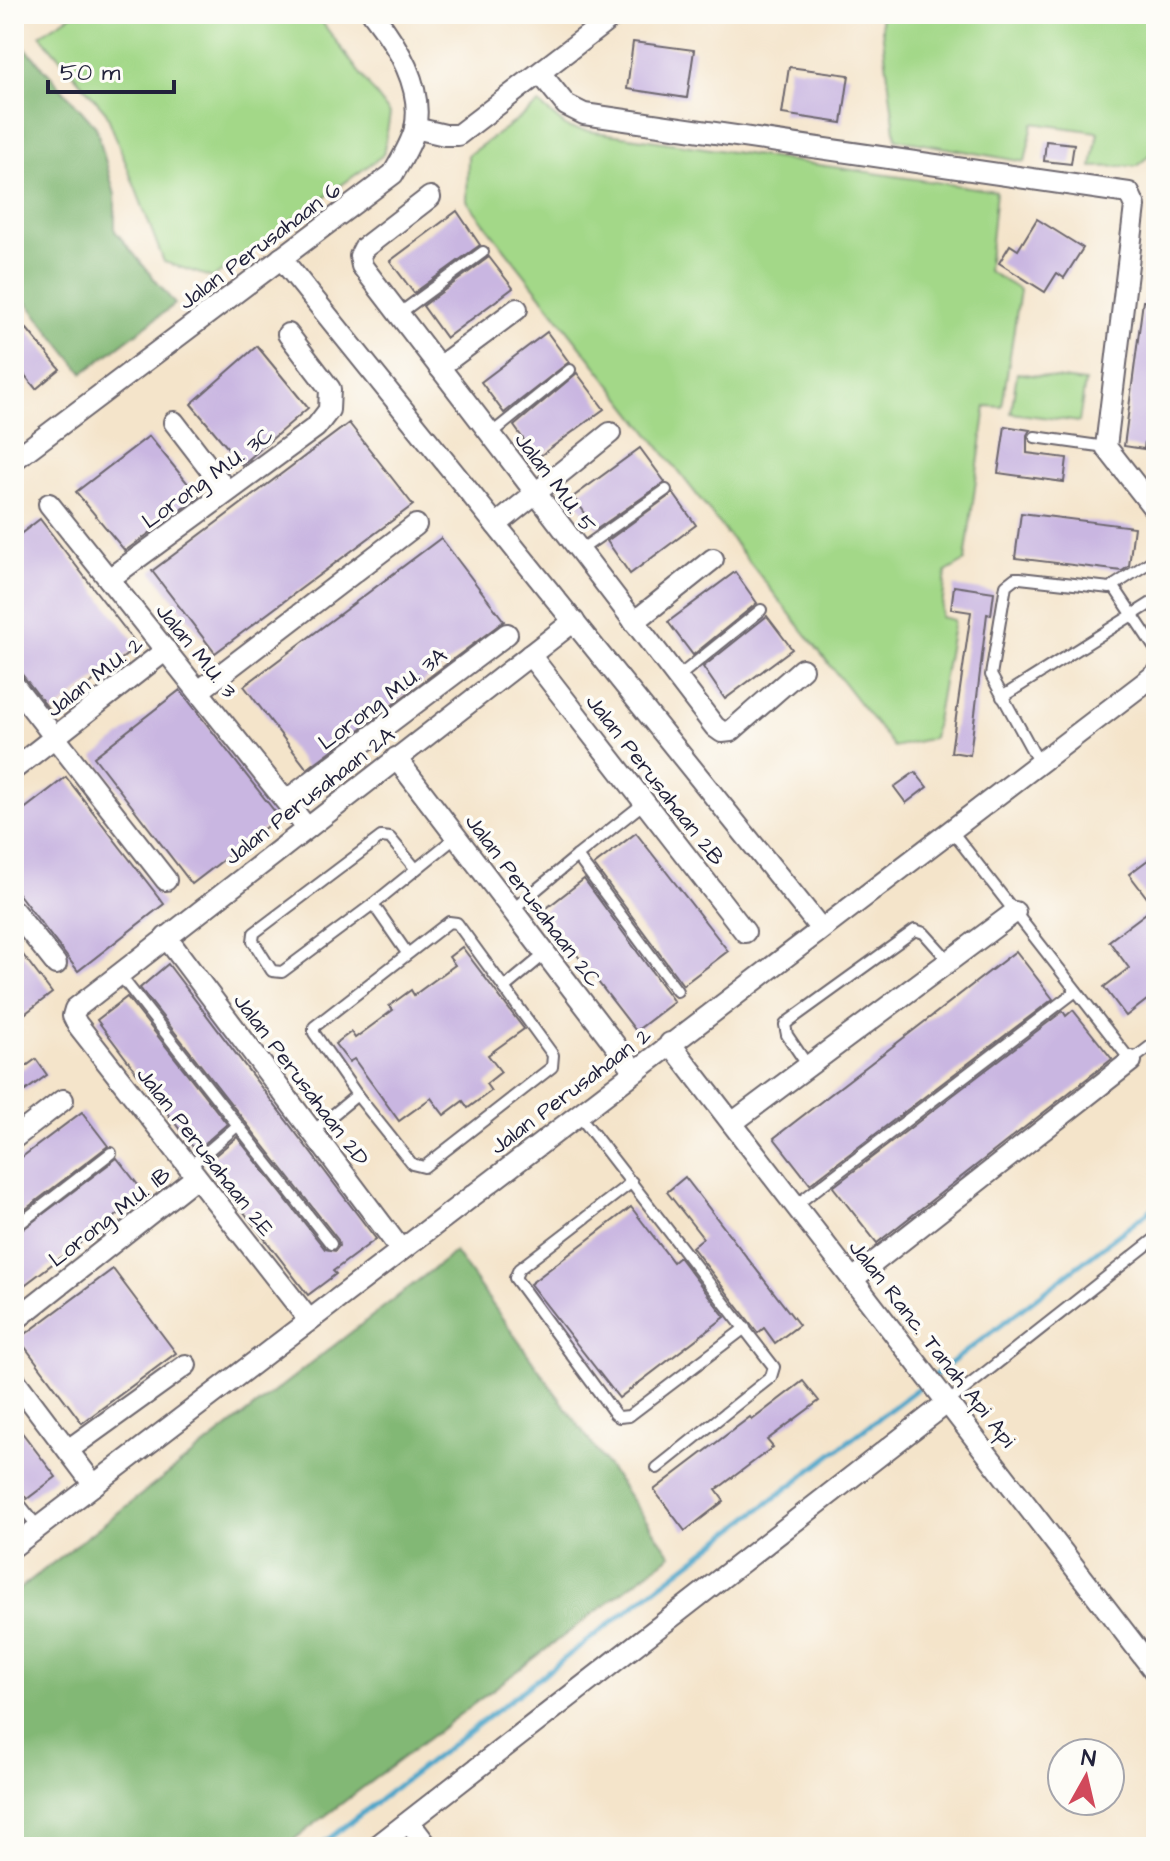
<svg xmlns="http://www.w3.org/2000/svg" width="1170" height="1861" font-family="'Architects Daughter',sans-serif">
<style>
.green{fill:#a3d888;stroke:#627d62;stroke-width:2}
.forest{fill:#82b874;stroke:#526d58;stroke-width:2}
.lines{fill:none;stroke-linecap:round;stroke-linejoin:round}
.stream{stroke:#4ca5c9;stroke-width:5}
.building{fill:#c9b6e1}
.lane-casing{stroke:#6c666d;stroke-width:14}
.street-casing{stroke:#6c666d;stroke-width:24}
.lane{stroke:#fff;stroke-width:10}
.street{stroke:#fff;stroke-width:20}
.labels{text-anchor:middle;stroke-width:7;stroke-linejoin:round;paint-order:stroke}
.street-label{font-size:22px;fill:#22223b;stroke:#fdfcf7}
</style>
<rect width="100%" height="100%" fill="#fdfcf7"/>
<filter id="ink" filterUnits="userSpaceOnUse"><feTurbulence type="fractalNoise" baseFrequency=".0125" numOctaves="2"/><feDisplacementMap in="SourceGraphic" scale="16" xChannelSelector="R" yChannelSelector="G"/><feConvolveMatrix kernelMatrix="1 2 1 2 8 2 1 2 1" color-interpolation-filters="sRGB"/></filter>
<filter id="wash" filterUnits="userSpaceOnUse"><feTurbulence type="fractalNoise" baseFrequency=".006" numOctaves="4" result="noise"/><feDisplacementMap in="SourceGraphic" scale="32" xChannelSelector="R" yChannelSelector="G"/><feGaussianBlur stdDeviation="1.8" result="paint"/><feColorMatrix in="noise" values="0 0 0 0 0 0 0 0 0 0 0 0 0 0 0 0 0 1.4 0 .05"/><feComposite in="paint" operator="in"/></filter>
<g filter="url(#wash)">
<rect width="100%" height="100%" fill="#f4e4ca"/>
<g class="green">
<path d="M73 14H316L390 114 383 155 213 278 164 262 106 112 40 35Z"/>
<path d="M880 14H1149L1156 23V148L1138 166 1092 167 1098 132 1033 123 1025 162 896 139Z"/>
<path d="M539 104 568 128 996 191 988 271 1020 290 1002 407 986 406 965 561 946 572 941 617 954 620 933 738 894 747 467 201 468 155Z"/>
<path d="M1017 373 1085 382 1079 422 1011 413Z"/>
</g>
<g class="forest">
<path d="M14 35 96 127 115 195V231L175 304 83 373 14 286Z"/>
<path d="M455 1252 671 1555 284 1847H14V1593Z"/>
</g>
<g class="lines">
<g class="stream">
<path d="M934 1376 1156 1206"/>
<path d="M318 1847 926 1382"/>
</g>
</g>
<g id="blocks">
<g class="building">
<path d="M633 42 694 50 687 98 627 89Z"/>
<path d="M789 67 849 75 842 123 782 114Z"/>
<path d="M1046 141 1074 144 1071 164 1044 161Z"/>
<path d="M457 211 480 245 414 293 390 261Z"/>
<path d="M1037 219 1083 248 1064 278 1057 273 1045 292 999 263 1010 245 1018 250Z"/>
<path d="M489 257 513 288 446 338 423 306Z"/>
<path d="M1143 301 1156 302V352L1144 449 1124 446Z"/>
<path d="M27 329 60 369 36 389 14 362V339Z"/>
<path d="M547 332 569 362 504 413 481 382Z"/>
<path d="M257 346 308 408 242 465 191 404Z"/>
<path d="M577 373 604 409 537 458 514 426Z"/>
<path d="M349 423 413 505 215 653 152 571Z"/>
<path d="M1005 426 1030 430 1027 435V453L1067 458 1064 482 998 473Z"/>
<path d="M149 436 199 497 125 551 76 492Z"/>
<path d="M640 448 665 482 597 529 573 497Z"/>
<path d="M673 493 696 525 630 574 607 541Z"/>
<path d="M1021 513 1134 527 1129 566 1122 571 1015 558Z"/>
<path d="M40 519 138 646 52 713 14 664V539Z"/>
<path d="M441 538 504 621 307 769 244 686Z"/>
<path d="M735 572 757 603 693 655 668 622Z"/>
<path d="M954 586 994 592 991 615 987 614 970 755 951 752 971 612 951 609Z"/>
<path d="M767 616 792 649 725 699 703 667Z"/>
<path d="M180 690 279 817 192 884 94 757Z"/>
<path d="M915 772 927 787 906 803 894 787Z"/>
<path d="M66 777 164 904 78 971 14 888V817Z"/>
<path d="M636 833 728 951 683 985 594 865Z"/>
<path d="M1156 854V993L1126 1016 1104 987 1129 968 1109 941 1154 907 1129 874Z"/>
<path d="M584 879 674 1002 636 1031 543 911Z"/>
<path d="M14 943 52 993 14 1022Z"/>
<path d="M462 947 524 1029 488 1055 501 1072 486 1084 491 1091 468 1108 463 1101 444 1115 431 1098 399 1121 354 1059 349 1062 335 1044 351 1032 355 1038 393 1010 389 1006 411 990 414 995 455 965 449 957Z"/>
<path d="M1016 951 1053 999 810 1184 774 1138Z"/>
<path d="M168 964 376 1239 333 1271 336 1274 308 1295 206 1163 237 1137 325 1249 335 1251 339 1246 338 1240 140 988Z"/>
<path d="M127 997 227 1124 196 1151 97 1020Z"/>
<path d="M1073 1010 1112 1059 877 1243 833 1187 1063 1011 1066 1016Z"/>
<path d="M36 1059 47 1075 25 1091 14 1075Z"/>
<path d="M82 1112 108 1146 14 1218V1163Z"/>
<path d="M117 1158 145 1194 14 1293V1236Z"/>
<path d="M685 1177 799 1325 775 1343 764 1328 758 1333 692 1247 703 1238 667 1192Z"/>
<path d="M631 1207 673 1262 679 1257 725 1317 619 1398 530 1284Z"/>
<path d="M113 1269 176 1353 82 1423 19 1339Z"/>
<path d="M803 1381 819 1401 767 1440 773 1447 716 1490 724 1501 685 1531 654 1490 750 1417 752 1420Z"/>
<path d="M14 1422 56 1477 27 1499 14 1482Z"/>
</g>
</g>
</g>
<g filter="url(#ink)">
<use href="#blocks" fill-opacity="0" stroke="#6c666d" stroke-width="2"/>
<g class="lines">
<defs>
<g id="lane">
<path d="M400 313 483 252"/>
<path d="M491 434 570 370"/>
<path d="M1156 434V452"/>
<path d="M1035 437 1106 447"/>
<path d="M579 551 666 490"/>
<path d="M1114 587 1156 650"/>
<path d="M678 677 761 610"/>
<path d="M1002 697 1156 600"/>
<path d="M1039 763 991 675 1006 585 1015 578H1020L1110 588 1156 558"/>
<path d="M644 803 577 856 677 991"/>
<path d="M951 830 1131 1061 1156 1042"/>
<path d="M373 904 456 837"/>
<path d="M512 910 577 856"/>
<path d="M449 922 457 923 553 1055 552 1067 424 1167 412 1164 357 1095 314 1033V1027Z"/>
<path d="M407 953 373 904 282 972 272 971 253 941 254 933 381 837 390 838 416 869"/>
<path d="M119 974 331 1244"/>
<path d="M504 988 545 954"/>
<path d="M808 1066 787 1035 785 1025 789 1021 915 930 924 933 949 961"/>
<path d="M578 1114 774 1367 771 1377 657 1468"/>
<path d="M312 1132 357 1095"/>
<path d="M188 1168 237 1126"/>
<path d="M632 1182 519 1269 515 1278 615 1414 619 1417 629 1416 745 1328"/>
<path d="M796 1205 1076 991"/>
<path d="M14 1228 111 1153"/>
<path d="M948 1402 1156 1238"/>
<path d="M14 1497 38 1527"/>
</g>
<g id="street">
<path d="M541 74 566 105 584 114 1129 193 1135 206 1106 447 1156 511"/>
<path d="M415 128 445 135H458L616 14"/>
<path d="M430 197 364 248 360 256 362 266 715 727 722 732 731 731 802 669"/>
<path d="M281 258 821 929"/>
<path d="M439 367 517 309"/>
<path d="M174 422 227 491"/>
<path d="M14 460 393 174C401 160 411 145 415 129 424 87 397 45 373 14"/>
<path d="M49 504 307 828"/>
<path d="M496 525 610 433"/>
<path d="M109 579 316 427 329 410 330 389 288 334"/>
<path d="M634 622 713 559"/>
<path d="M530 655 745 932"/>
<path d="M14 685 166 880"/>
<path d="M199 691 416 525"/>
<path d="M396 758 635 1071"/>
<path d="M14 769 166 650"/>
<path d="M287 800 507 634"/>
<path d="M14 911 56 964"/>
<path d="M166 937 401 1250"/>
<path d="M670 1043 1156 1673"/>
<path d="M732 1123 1015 912"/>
<path d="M14 1138 63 1100"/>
<path d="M853 1279 1131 1061"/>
<path d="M309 1320 77 1024 73 1016 75 1009 574 621"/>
<path d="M14 1321 196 1177"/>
<path d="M14 1379 94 1485"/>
<path d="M68 1450 186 1365"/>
<path d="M14 1546 1156 674"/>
<path d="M409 1822 428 1847"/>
<path d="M376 1847 948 1402"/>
</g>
</defs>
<use href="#lane" class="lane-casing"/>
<use href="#street" class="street-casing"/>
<use href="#lane" class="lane"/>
<use href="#street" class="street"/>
</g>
</g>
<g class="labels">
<g class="street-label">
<text transform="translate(259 245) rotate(-37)" y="8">Jalan Perusahaan 6</text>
<text transform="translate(207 477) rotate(-36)" y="8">Lorong M.U. 3C</text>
<text transform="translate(556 482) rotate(53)" y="8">Jalan M.U. 5</text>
<text transform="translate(197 650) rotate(51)" y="8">Jalan M.U. 3</text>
<text transform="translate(94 676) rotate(-38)" y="8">Jalan M.U. 2</text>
<text transform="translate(382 698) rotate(-37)" y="8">Lorong M.U. 3A</text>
<text transform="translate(656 779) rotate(52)" y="8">Jalan Perusahaan 2B</text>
<text transform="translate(309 795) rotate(-38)" y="8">Jalan Perusahaan 2A</text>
<text transform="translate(534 900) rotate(53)" y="8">Jalan Perusahaan 2C</text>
<text transform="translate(302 1079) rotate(53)" y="8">Jalan Perusahaan 2D</text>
<text transform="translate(570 1090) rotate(-37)" y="8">Jalan Perusahaan 2</text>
<text transform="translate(206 1151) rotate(52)" y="8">Jalan Perusahaan 2E</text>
<text transform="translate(109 1216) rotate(-38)" y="8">Lorong M.U. 1B</text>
<text transform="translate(933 1343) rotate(52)" y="8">Jalan Ranc. Tanah Api Api</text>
</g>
</g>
<rect width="1170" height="1861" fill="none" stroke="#fdfcf7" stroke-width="48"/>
<g transform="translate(1086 1777) rotate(8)"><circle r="38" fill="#fdfcf7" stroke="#a5a5ac" stroke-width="2"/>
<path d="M0-6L14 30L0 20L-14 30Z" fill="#d1495b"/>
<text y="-12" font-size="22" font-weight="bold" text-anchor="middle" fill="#22223b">N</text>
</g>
<path d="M48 80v12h126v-12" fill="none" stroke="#22223b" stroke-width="4"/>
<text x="60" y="80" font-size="24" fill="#22223b" stroke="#fdfcf7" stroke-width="6" paint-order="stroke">50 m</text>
</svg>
